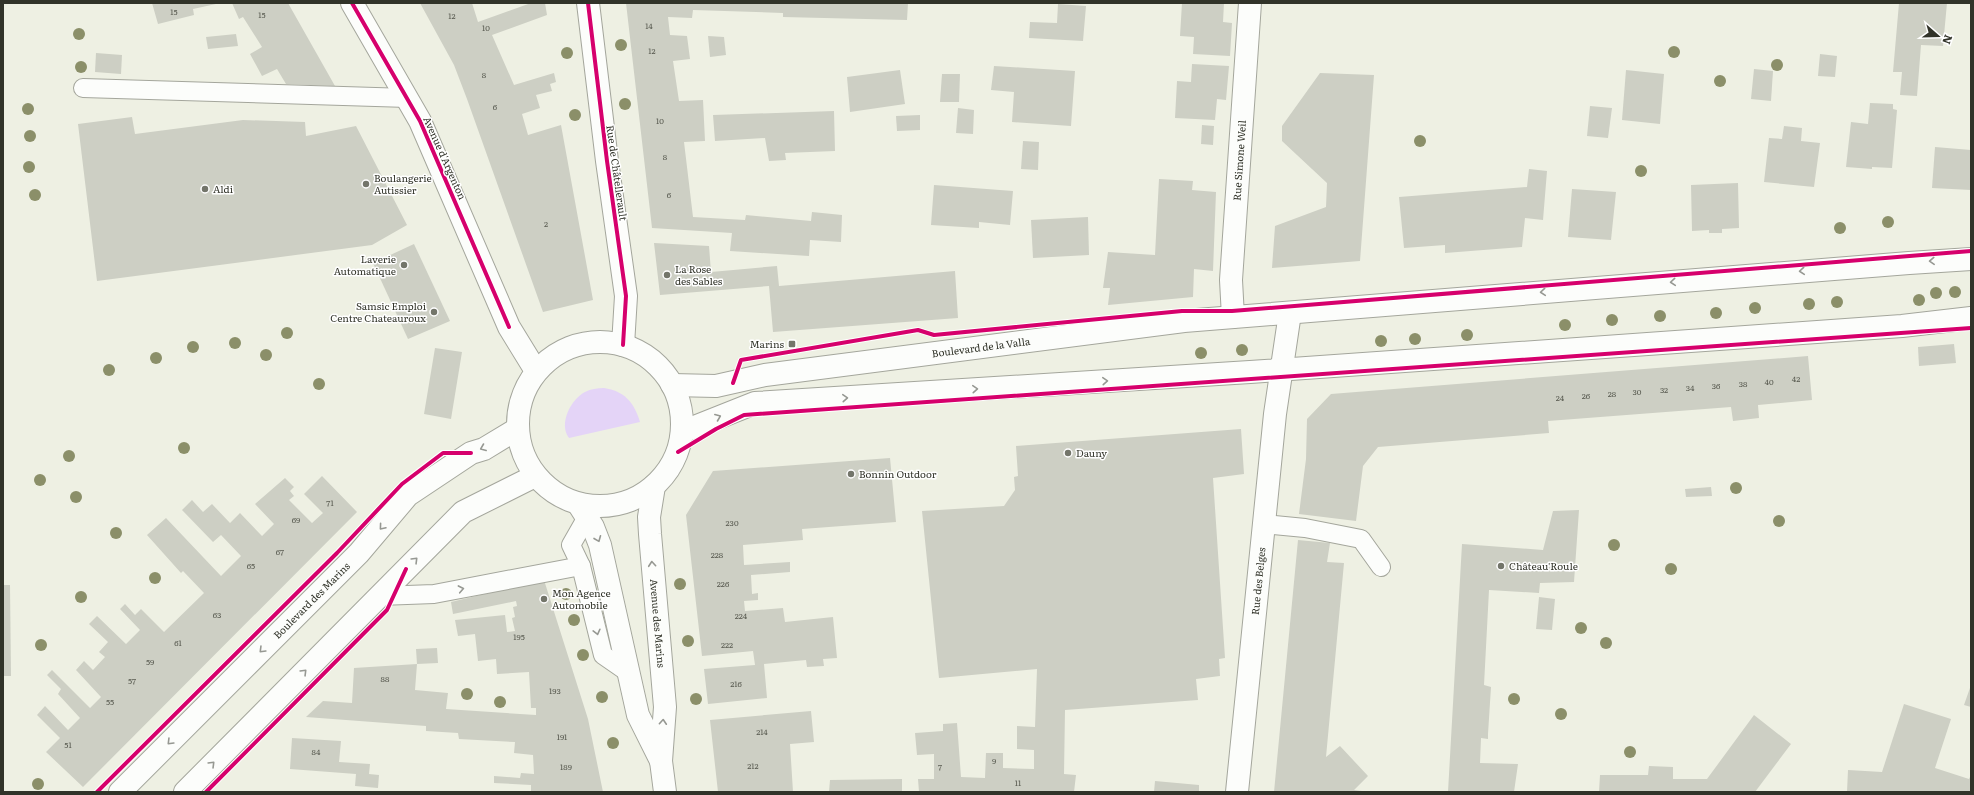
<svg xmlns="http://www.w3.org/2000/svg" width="1974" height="795" font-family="Literata,serif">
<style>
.water{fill:#e4d4f7}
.building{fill:#cdcfc4}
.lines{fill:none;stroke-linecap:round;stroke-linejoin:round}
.service-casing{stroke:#a4a69c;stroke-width:20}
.minor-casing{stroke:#a4a69c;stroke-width:24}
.secondary-casing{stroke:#a4a69c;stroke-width:24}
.service{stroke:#fcfdfb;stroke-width:18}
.minor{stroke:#fcfdfb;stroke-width:22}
.secondary{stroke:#fcfdfb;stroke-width:22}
.cycleway-casing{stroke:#fff;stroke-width:6}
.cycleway{stroke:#d6006c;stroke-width:4}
.tree{fill:#8b8f69}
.oneway{stroke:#969892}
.poi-dot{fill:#73756a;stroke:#fff;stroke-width:1.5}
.labels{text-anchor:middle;stroke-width:3;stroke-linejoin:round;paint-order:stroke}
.number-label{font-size:8px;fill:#585a50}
.street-label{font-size:10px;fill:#313329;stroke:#fff}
.poi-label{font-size:10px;fill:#313329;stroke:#fff;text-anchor:start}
</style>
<rect width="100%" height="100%" fill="#eef0e3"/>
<path class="water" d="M604 388C624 391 634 402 640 422L569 438C558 424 571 399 585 392 591 389 597 388 604 388Z"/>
<g class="building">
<path d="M152 3H216V4L193 9 194 15 158 24Z"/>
<path d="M232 3H288L335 86 286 84 277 69 262 76 250 54 262 47 243 17 239 19Z"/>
<path d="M420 3H472L478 22 531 3H545L547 15 492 35 514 85 554 73 556 82 550 84 552 91 536 95 540 108 522 114 528 135 561 125 593 300 543 312 467 99 454 65Z"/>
<path d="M626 3H908L907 20 783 17V13L693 10 692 18 668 17 670 35 687 36 690 59 673 61 679 101 703 100 705 141 684 142 693 217 745 220 746 215 811 221 812 212 842 215 841 242 810 240 809 256 730 251 732 233 652 228Z"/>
<path d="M1182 3H1224L1223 22 1232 23 1230 56 1193 54 1194 37 1180 36Z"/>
<path d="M1899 3H1947L1943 46 1921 45 1917 96 1900 95 1902 72H1893Z"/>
<path d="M1058 4 1086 6 1083 41 1029 38 1030 22 1057 23Z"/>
<path d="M236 34 238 46 208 49 206 37Z"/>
<path d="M708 36 724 37 726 55 710 57Z"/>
<path d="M96 53 122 55 121 74 95 72Z"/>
<path d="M1820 54 1837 56 1835 77 1818 76Z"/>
<path d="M1192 64 1229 66 1226 100 1217 99 1215 120 1175 118 1177 81 1191 82Z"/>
<path d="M994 66 1075 71 1071 126 1012 122 1014 92 991 90Z"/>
<path d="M1754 69 1773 71 1771 101 1751 99Z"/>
<path d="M900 70 905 104 850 112 847 77Z"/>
<path d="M1626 70 1664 74 1660 124 1622 120Z"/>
<path d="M1320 73 1374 75 1360 261 1272 268 1275 226 1326 207 1327 183 1282 141V126Z"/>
<path d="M942 74H960L959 102H940Z"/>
<path d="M1870 103 1893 104V109L1897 110 1892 168 1872 167V169L1846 167 1851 122 1868 124Z"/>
<path d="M1590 106 1612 108 1608 138 1587 136Z"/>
<path d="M958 108 974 110 973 134 956 133Z"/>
<path d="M834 111 835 151 785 153 786 160 769 161 765 138 715 141 713 115Z"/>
<path d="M920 115V130L897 131 896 116Z"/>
<path d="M132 117 135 134 243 120 305 122 306 136 356 126 407 225 372 245 97 281 78 124Z"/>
<path d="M1202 125 1214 126 1213 145 1201 144Z"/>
<path d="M1784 126 1802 128 1801 141 1820 143 1814 187 1764 182 1769 138 1782 139Z"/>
<path d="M1023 141 1039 142 1038 170 1021 169Z"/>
<path d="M1935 147 1971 150V190L1932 188Z"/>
<path d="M1529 169 1547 171 1543 220 1525 218 1522 247 1445 253V245L1404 248 1399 197 1527 187Z"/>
<path d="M1159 179 1193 181 1192 190 1216 192 1213 271 1194 269 1193 297 1108 305 1110 288H1103L1108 252 1155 255Z"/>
<path d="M1738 183 1739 228 1722 229V233H1709V230L1692 231 1691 185Z"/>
<path d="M934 185 1013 191 1010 225 979 222V228L931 225Z"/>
<path d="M1572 189 1616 192 1611 240 1568 237Z"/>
<path d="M1088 217 1089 255 1033 258 1031 220Z"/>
<path d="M654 243 709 246 711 272 777 266 779 286 955 271 958 318 773 332 769 286 660 295Z"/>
<path d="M414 244 450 321 408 339 373 263Z"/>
<path d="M1954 344 1956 363 1919 366 1918 347Z"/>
<path d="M435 348 462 352 451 419 424 414Z"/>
<path d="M1808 356 1812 400 1758 405 1759 418 1733 421 1731 407 1548 421 1549 433 1378 447 1363 466 1356 521 1299 514 1306 459 1307 419 1331 394Z"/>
<path d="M1241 429 1244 474 1213 478 1225 658 1219 659 1220 676 1196 679 1198 700 1065 710 1064 774 1076 775 1074 792H919L918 779H934V754L917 755 915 733 943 731V724L957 723 961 777 985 778 986 753H1003V768L1034 769V750L1017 749V726L1035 727 1037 669 939 678 922 511 1004 506 1015 490 1014 477 1018 476 1016 446Z"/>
<path d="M890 458 896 522 802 529 803 540 743 545 744 565 790 562V572L751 575 752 594 758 593V600L744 601 745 611 783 608 785 622 833 617 837 658 823 659 824 666 807 667 806 660 764 664 767 698 708 704 704 669 755 665 753 651 702 656 686 515 713 471Z"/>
<path d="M322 476 357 512 83 787 46 752 60 738 37 715 45 706 68 730 80 718 58 694 61 689 47 675 52 670 90 708 101 697 76 670 84 661 93 670 105 657 99 652 108 642 89 624 97 616 126 644 140 630 120 609 125 604 135 615 141 609 164 632 204 593 183 571 181 573 147 535 166 518 221 576 241 556 221 535 213 542 182 510 192 500 203 512 212 504 230 523 240 513 262 536 274 524 255 504 285 478 294 487 290 491 294 496 289 500 312 523 323 513 304 494Z"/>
<path d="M1711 487 1712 496 1686 497 1685 489Z"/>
<path d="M1579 510 1574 582 1540 583 1539 593 1489 590 1484 685 1491 687 1488 734V739L1481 738 1480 763 1518 764 1514 792H1448L1462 544 1543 550 1553 511Z"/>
<path d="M1298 540 1330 543 1327 562 1344 563 1326 757 1340 746 1368 776 1354 790 1370 792H1274Z"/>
<path d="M544 580 588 719 603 792H531V785L494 783V776L520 778 521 773 534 774 533 755 514 753 515 742 459 739 458 733 426 731V726L306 717 323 701 352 703 354 668 417 664 416 649 437 648 438 663 417 664 415 690 448 693 446 709 536 715V708H531L529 672 497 674 496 659 478 661 475 634 458 636 455 620 505 615 507 632 515 631 512 618 515 617 513 607 517 606 516 601 453 614 451 602Z"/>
<path d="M3 585H10L11 676H3Z"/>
<path d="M1539 597 1555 599 1552 630 1536 629Z"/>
<path d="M1971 685V707L1964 705Z"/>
<path d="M1904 704 1951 719 1935 768 1969 779 1971 775V792H1847L1848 770 1882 772Z"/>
<path d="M811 711 814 742 790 744 793 792H718L710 720Z"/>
<path d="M1754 715 1791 744 1755 792H1599L1600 775H1648L1649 766 1673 767V779H1707Z"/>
<path d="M292 738 341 741 339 762 370 764 369 774 379 775 378 788 355 786 356 774 290 769Z"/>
<path d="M902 779V792H829L830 780Z"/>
<path d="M1155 781 1199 785V792H1154Z"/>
</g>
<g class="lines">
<defs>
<g id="service">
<path d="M83 88 408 98"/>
<path d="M587 517 571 545 581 566 603 655 629 673"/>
<path d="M1264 524 1305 528 1361 539 1381 567"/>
<path d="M380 596 434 594 581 566"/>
</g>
<g id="minor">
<path id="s1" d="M1233 317 1231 280 1250 3"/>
<path id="s2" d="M1237 792 1275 414 1290 313"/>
</g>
<g id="secondary">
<path d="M352 3 420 121 509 327 536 371"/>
<path d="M588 3 607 161 626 296 623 345"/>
<circle cx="600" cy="424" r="82"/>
<path id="s3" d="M672 385 716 386 765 375 1184 321 1909 263 1971 259"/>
<path d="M682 432 755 403 1250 372 1902 326 1971 318"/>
<path id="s4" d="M654 486 649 517 650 534 665 707 661 761 665 792"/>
<path d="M579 505 593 527 600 545 638 715 661 761"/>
<path id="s5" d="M120 792 359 553 408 495 471 453 484 449 517 429"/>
<path d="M185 792 463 512 535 476"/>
</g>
</defs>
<use href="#service" class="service-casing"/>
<use href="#minor" class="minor-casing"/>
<use href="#secondary" class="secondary-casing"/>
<use href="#service" class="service"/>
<use href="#minor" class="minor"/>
<use href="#secondary" class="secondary"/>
<defs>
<g id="cycleway">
<path d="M352 3 420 121 509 327"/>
<path d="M588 3 607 161 626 296 623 345"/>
<path d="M733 383 741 360 918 330 934 335 1182 311H1232L1971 251"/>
<path d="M678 452 716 429 744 415 1971 328"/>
<path d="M97 792 337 553 402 484 443 453H471"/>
<path d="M206 792 387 610 406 569"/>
</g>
</defs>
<use href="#cycleway" class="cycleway-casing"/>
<use href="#cycleway" class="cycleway"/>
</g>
<g class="tree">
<circle cx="79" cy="34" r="6"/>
<circle cx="621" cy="45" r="6"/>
<circle cx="1674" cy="52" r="6"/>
<circle cx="567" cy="53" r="6"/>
<circle cx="1777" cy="65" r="6"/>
<circle cx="81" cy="67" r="6"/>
<circle cx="1720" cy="81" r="6"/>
<circle cx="625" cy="104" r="6"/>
<circle cx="28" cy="109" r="6"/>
<circle cx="575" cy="115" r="6"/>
<circle cx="30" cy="136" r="6"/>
<circle cx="1420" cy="141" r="6"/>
<circle cx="29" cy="167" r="6"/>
<circle cx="1641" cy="171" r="6"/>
<circle cx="35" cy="195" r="6"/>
<circle cx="1888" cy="222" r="6"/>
<circle cx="1840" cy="228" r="6"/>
<circle cx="1955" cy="292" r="6"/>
<circle cx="1936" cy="293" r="6"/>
<circle cx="1919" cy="300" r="6"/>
<circle cx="1837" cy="302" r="6"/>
<circle cx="1809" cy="304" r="6"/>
<circle cx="1755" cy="308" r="6"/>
<circle cx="1716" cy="313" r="6"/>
<circle cx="1660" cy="316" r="6"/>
<circle cx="1612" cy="320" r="6"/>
<circle cx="1565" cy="325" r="6"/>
<circle cx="287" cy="333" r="6"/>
<circle cx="1467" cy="335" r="6"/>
<circle cx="1415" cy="339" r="6"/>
<circle cx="1381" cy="341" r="6"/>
<circle cx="235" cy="343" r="6"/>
<circle cx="193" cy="347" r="6"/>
<circle cx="1242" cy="350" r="6"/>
<circle cx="1201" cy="353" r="6"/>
<circle cx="266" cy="355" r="6"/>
<circle cx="156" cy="358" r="6"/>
<circle cx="109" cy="370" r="6"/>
<circle cx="319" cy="384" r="6"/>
<circle cx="184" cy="448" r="6"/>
<circle cx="69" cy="456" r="6"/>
<circle cx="40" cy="480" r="6"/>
<circle cx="1736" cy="488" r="6"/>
<circle cx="76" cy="497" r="6"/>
<circle cx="1779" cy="521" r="6"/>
<circle cx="116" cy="533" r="6"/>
<circle cx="1614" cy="545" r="6"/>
<circle cx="1671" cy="569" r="6"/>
<circle cx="155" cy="578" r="6"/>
<circle cx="680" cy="584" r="6"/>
<circle cx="566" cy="594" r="6"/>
<circle cx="81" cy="597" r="6"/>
<circle cx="574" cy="620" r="6"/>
<circle cx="1581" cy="628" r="6"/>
<circle cx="688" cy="641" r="6"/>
<circle cx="1606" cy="643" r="6"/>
<circle cx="41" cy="645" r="6"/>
<circle cx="583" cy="655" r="6"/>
<circle cx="467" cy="694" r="6"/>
<circle cx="602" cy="697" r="6"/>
<circle cx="696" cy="699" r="6"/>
<circle cx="1514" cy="699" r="6"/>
<circle cx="500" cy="702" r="6"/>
<circle cx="1561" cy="714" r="6"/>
<circle cx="613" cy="743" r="6"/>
<circle cx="1630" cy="752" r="6"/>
<circle cx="38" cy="784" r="6"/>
</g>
<defs><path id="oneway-chevron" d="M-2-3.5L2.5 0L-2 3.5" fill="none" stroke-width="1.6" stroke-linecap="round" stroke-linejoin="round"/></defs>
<g class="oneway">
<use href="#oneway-chevron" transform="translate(1932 261) rotate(177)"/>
<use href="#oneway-chevron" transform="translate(1802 271) rotate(175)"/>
<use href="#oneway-chevron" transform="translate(1673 282) rotate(175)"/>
<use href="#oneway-chevron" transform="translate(1543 292) rotate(175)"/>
<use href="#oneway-chevron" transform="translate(1105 381) rotate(-4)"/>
<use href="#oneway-chevron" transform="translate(975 389) rotate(-4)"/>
<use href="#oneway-chevron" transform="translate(845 398) rotate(-4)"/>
<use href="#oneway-chevron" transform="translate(718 417) rotate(-22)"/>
<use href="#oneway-chevron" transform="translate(483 448) rotate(158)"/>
<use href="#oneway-chevron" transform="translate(382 527) rotate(130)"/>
<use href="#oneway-chevron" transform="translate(598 539) rotate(68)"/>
<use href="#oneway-chevron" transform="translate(415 560) rotate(-45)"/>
<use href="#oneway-chevron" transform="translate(652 564) rotate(-95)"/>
<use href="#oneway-chevron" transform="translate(461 589) rotate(-11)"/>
<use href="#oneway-chevron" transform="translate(597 632) rotate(76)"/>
<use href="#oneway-chevron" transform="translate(262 650) rotate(135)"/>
<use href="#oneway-chevron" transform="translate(304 672) rotate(-45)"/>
<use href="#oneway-chevron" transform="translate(663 722) rotate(-86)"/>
<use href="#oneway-chevron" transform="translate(170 742) rotate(135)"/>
<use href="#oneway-chevron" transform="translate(212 764) rotate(-45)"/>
</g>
<g class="poi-dot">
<circle cx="366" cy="184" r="4"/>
<circle cx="205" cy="189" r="4"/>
<circle cx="404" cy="265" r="4"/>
<circle cx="667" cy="275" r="4"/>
<circle cx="434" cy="312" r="4"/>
<rect x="788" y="340" width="8" height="8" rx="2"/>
<circle cx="1068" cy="453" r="4"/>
<circle cx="851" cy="474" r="4"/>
<circle cx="1501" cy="566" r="4"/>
<circle cx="544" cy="599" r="4"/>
</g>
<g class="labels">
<g class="number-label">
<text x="174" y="15">15</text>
<text x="262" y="18">15</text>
<text x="452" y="19">12</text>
<text x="649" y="29">14</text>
<text x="486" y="31">10</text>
<text x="652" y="54">12</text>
<text x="484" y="78">8</text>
<text x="495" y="110">6</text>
<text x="660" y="124">10</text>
<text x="665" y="160">8</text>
<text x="669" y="198">6</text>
<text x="546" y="227">2</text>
<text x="1796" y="382">42</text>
<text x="1769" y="385">40</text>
<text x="1743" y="387">38</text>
<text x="1716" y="389">36</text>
<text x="1690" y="391">34</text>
<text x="1664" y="393">32</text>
<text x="1637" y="395">30</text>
<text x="1612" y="397">28</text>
<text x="1586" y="399">26</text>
<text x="1560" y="401">24</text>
<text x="330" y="506">71</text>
<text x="296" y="523">69</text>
<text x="732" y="526">230</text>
<text x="280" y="555">67</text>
<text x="717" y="558">228</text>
<text x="251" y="569">65</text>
<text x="723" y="587">226</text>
<text x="217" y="618">63</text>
<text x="741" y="619">224</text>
<text x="519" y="640">195</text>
<text x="178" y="646">61</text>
<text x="727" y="648">222</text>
<text x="150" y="665">59</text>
<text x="385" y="682">88</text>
<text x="132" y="684">57</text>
<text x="736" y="687">216</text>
<text x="555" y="694">193</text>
<text x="110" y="705">55</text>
<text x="762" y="735">214</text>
<text x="562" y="740">191</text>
<text x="68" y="748">51</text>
<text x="316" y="755">84</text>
<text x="994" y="764">9</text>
<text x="753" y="769">212</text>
<text x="566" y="770">189</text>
<text x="940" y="770">7</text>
<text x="1018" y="786">11</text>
</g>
<g class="street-label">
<text transform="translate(445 158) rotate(66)" y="4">Avenue d'Argenton</text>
<text dy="4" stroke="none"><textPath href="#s1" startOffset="157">Rue Simone Weil</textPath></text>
<text transform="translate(617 173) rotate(82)" y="4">Rue de Châtellerault</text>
<text dy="4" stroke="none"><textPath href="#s3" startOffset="312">Boulevard de la Valla</textPath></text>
<text dy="4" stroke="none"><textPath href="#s2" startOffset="212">Rue des Belges</textPath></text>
<text dy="4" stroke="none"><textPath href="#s5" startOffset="271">Boulevard des Marins</textPath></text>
<text dy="4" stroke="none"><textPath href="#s4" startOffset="138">Avenue des Marins</textPath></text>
</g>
<g class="poi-label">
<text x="374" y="182">Boulangerie<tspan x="374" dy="12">Autissier</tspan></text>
<text x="213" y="193">Aldi</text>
<text x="396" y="263" text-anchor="end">Laverie<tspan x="396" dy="12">Automatique</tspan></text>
<text x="675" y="273">La Rose<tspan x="675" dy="12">des Sables</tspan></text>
<text x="426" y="310" text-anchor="end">Samsic Emploi<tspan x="426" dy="12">Centre Chateauroux</tspan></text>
<text x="784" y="348" text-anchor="end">Marins</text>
<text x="1076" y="457">Dauny</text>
<text x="859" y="478">Bonnin Outdoor</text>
<text x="1509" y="570">Château'Roule</text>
<text x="552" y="597">Mon Agence<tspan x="552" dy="12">Automobile</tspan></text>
</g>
</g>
<rect width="1974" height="795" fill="none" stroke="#313329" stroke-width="8"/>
<g transform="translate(1938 36) rotate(110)" stroke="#ffffff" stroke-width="3" paint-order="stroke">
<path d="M0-3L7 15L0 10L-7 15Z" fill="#313329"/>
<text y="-6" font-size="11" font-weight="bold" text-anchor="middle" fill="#313329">N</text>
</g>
</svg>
